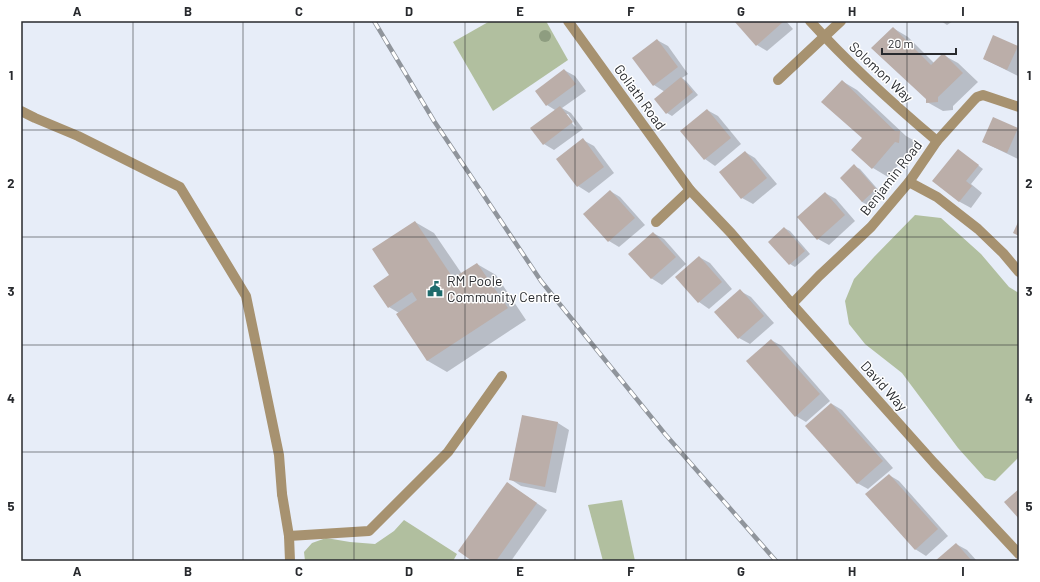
<svg xmlns="http://www.w3.org/2000/svg" width="1040" height="582" font-family="Barlow,sans-serif">
<style>
.green{fill:#b1bf9f}
.shadow{fill:#0003;fill-rule:evenodd}
.building{fill:#bbaea9}
.lines{fill:none;stroke-linecap:round;stroke-linejoin:round}
.service{stroke:#a79270;stroke-width:10}
.minor{stroke:#a79270;stroke-width:10}
.rail-casing{stroke:#90959c;stroke-width:4.5}
.rail{stroke:#fff;stroke-width:3;stroke-dasharray:9;stroke-linecap:butt}
.tree{fill:#8e9d80}
.grid{fill:none;stroke:#282a2e;stroke-width:1;stroke-opacity:0.55}
.labels{text-anchor:middle;stroke-width:3;stroke-linejoin:round;paint-order:stroke}
.street-label{font-size:14px;fill:#282a2e;stroke:#fff}
.poi-label{font-size:14px;fill:#282a2e;stroke:#fff;text-anchor:start}
.neatline{fill:none;stroke:#282a2e;stroke-width:1.5}
.grid-label{font-size:13px;text-anchor:middle;font-weight:bold;fill:#282a2e}
</style>
<rect width="100%" height="100%" fill="#e7edf8"/>
<g class="green">
<path d="M490 21H546L568 60 493 111 453 42Z"/>
<path d="M915 215 941 218 981 254 1009 287 1019 293V457L995 481 985 478 958 448 902 373 865 344 849 324 845 301 854 279 874 257Z"/>
<path d="M622 500 635 561H603L588 505Z"/>
<path d="M404 520 457 554 453 561H305L304 552 312 543 326 538 350 542 375 544 394 531Z"/>
</g>
<g class="shadow">
<path d="M736 21H786L793 29 767 51 757 45Z"/>
<path d="M941 21H953L947 25Z"/>
<path d="M893 28 908 37 934 63 943 55 958 63 978 82 953 106V110L943 111 927 102V98Z"/>
<path d="M657 40 668 46 688 74 682 78 686 81 698 95 672 116 667 113 656 99 665 92 654 85Z"/>
<path d="M1017 47 1019 48V72L1018 76 984 59Z"/>
<path d="M564 70 575 76 586 91 562 108 571 113 583 129 554 150 544 144 555 110 547 105ZM565 114H568L576 126 575 127Z"/>
<path d="M842 81 857 90 906 136 915 141 914 151H910L888 177 873 168 863 138Z"/>
<path d="M707 110 718 116 741 144 715 166 705 159Z"/>
<path d="M994 119 1019 130V155L1018 159 983 142Z"/>
<path d="M583 140 594 146 614 173 589 193 578 186Z"/>
<path d="M958 150 983 169 971 184 982 193 971 208 960 202 934 181Z"/>
<path d="M745 152 755 158 777 184 753 204 742 198Z"/>
<path d="M854 166 860 169 881 193 868 205 862 202Z"/>
<path d="M610 191 620 197 645 225 619 247 609 241Z"/>
<path d="M825 193 836 199 855 221 829 245 818 239Z"/>
<path d="M415 222 434 233 462 274 477 264 496 275 526 320 447 372 428 361 397 314 399 313 389 307Z"/>
<path d="M784 228 790 231 810 254 795 267 790 264 769 242Z"/>
<path d="M653 233 664 239 686 264 662 285 651 278Z"/>
<path d="M699 257 710 263 732 289 709 309 699 302Z"/>
<path d="M740 291 751 297 774 323 750 344 739 338Z"/>
<path d="M771 340 782 346 830 401 806 422 796 416Z"/>
<path d="M832 404 842 410 893 468 868 489 857 483Z"/>
<path d="M523 417 558 423 569 430 556 493 521 486 510 479Z"/>
<path d="M889 475 899 481 948 536 926 556 915 549Z"/>
<path d="M507 483 547 510 511 561H473Z"/>
<path d="M956 544 967 550 977 561H937Z"/>
</g>
<g class="building">
<path d="M734 21H781L783 22 756 46Z"/>
<path d="M893 27 931 65 943 53 963 73 938 97V102L926 103V99L871 48Z"/>
<path d="M993 35 1018 46 1007 70 983 59Z"/>
<path d="M657 39 678 67 653 86 632 58Z"/>
<path d="M564 69 576 84 546 106 535 91Z"/>
<path d="M681 77 693 92 666 114 654 99Z"/>
<path d="M842 80 895 131H900L899 143 895 142 872 169 851 150 862 138 821 102Z"/>
<path d="M560 106 573 122 543 145 530 128Z"/>
<path d="M707 109 731 138 704 160 680 131Z"/>
<path d="M993 117 1018 128 1007 153 982 142Z"/>
<path d="M583 138 604 167 577 187 556 159Z"/>
<path d="M958 149 979 165 966 181 972 186 959 202 932 181Z"/>
<path d="M745 151 767 178 741 199 719 172Z"/>
<path d="M854 164 876 189 862 202 840 178Z"/>
<path d="M610 190 635 218 608 242 583 214Z"/>
<path d="M825 192 845 215 817 240 797 217Z"/>
<path d="M1019 220V236L1013 233Z"/>
<path d="M415 221 453 278 477 263 508 308 427 361 396 314 417 300 412 292 388 308 373 286 389 275 372 249Z"/>
<path d="M784 227 805 251 789 265 768 242Z"/>
<path d="M653 232 676 257 651 279 628 254Z"/>
<path d="M699 256 722 282 698 303 675 277Z"/>
<path d="M740 289 764 316 738 339 714 312Z"/>
<path d="M771 339 820 394 795 417 746 361Z"/>
<path d="M831 403 883 461 857 484 805 426Z"/>
<path d="M522 415 558 422 545 487 509 480Z"/>
<path d="M889 474 938 529 915 550 865 494Z"/>
<path d="M507 482 537 503 496 561H472L458 551Z"/>
<path d="M1019 489V519L1004 502Z"/>
<path d="M956 543 972 561H935Z"/>
</g>
<g class="lines">
<g class="service">
<path d="M778 80 841 21"/>
<path d="M21 111 35 118 78 136 180 187 246 296 279 455 282 494"/>
</g>
<g class="minor">
<path d="M568 21 690 190 731 233 792 304 934 463 1019 554"/>
<path d="M810 21C849 64 892 103 937 141"/>
<path d="M909 182 937 197 978 229 1003 253 1019 272"/>
<path d="M656 222 690 190"/>
<path d="M792 304 819 276 871 227 909 182 937 141 974 100 977 97 983 95 1019 107"/>
<path d="M282 494 289 536 290 561"/>
<path d="M289 536 369 531 448 452 502 376"/>
</g>
<defs>
<path id="rail" d="M374 21 434 121 541 281 665 434 776 561"/>
</defs>
<use href="#rail" class="rail-casing"/>
<use href="#rail" class="rail"/>
</g>
<circle class="tree" cx="545" cy="36" r="6"/>
<path class="grid" d="M133 21V561M243 21V561M354 21V561M465 21V561M575 21V561M686 21V561M797 21V561M907 21V561M21 130H1019M21 237H1019M21 345H1019M21 452H1019"/>
<defs>
<symbol id="civic-bare" viewBox="-9 -9 18 18"><path d="M-.6-6.5H3V-4.5H.6V-3L4-1V1h2V6H-6V1h2V-1L-.6-3ZM-1.2 2.5V6h2.4V2.5Z" fill="#1e6b6c" stroke="#fff" stroke-width="2.5" paint-order="stroke"/></symbol>
</defs>
<g fill-rule="evenodd">
<use href="#civic-bare" x="424" y="278" width="22" height="22"/>
</g>
<g class="labels">
<g class="street-label">
<text transform="translate(881 72) rotate(43)" y="5">Solomon Way</text>
<text transform="translate(640 97) rotate(54)" y="5">Goliath Road</text>
<text transform="translate(891 178) rotate(-52)" y="5">Benjamin Road</text>
<text transform="translate(884 386) rotate(48)" y="5">David Way</text>
</g>
<g class="poi-label">
<text x="447" y="286">RM Poole<tspan x="447" dy="16">Community Centre</tspan></text>
</g>
</g>
<rect width="1040" height="582" fill="none" stroke="#ffffff" stroke-width="44"/>
<path d="M882 48v6h74v-6" fill="none" stroke="#282a2e" stroke-width="2"/>
<text x="888" y="48" font-size="12" fill="#282a2e" stroke="#ffffff" stroke-width="3" paint-order="stroke">20 m</text>
<rect x="22" y="22" width="996" height="538" class="neatline"/>
<g class="grid-label">
<text x="77" y="16">A</text>
<text x="188" y="16">B</text>
<text x="299" y="16">C</text>
<text x="409" y="16">D</text>
<text x="520" y="16">E</text>
<text x="631" y="16">F</text>
<text x="741" y="16">G</text>
<text x="852" y="16">H</text>
<text x="963" y="16">I</text>
<text x="11" y="80">1</text>
<text x="1029" y="80">1</text>
<text x="11" y="188">2</text>
<text x="1029" y="188">2</text>
<text x="11" y="296">3</text>
<text x="1029" y="296">3</text>
<text x="11" y="403">4</text>
<text x="1029" y="403">4</text>
<text x="11" y="511">5</text>
<text x="1029" y="511">5</text>
<text x="77" y="576">A</text>
<text x="188" y="576">B</text>
<text x="299" y="576">C</text>
<text x="409" y="576">D</text>
<text x="520" y="576">E</text>
<text x="631" y="576">F</text>
<text x="741" y="576">G</text>
<text x="852" y="576">H</text>
<text x="963" y="576">I</text>
</g>
</svg>
